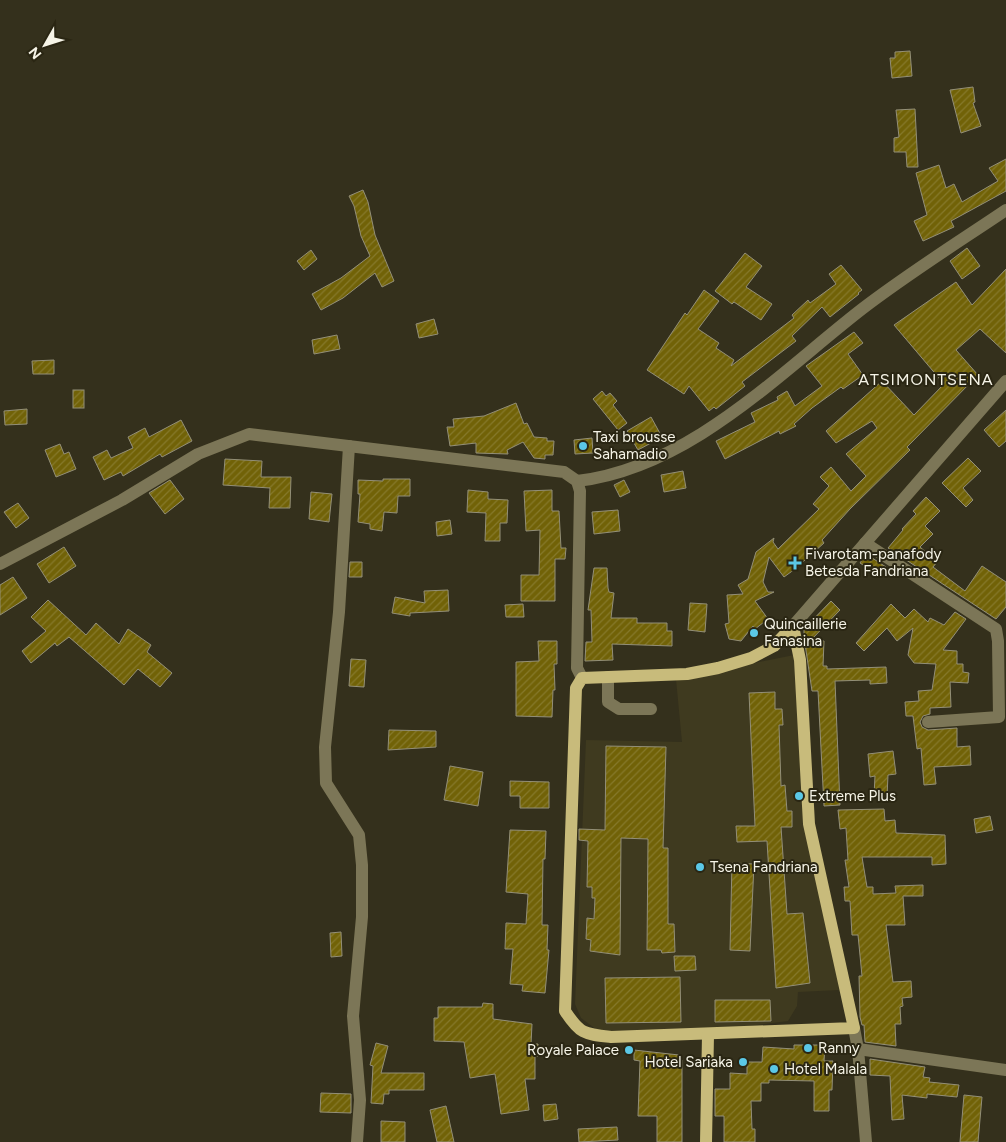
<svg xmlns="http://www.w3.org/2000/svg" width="1006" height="1142" font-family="Figtree,sans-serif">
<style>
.built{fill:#3f3a1f}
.building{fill:url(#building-hatch);stroke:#938f78}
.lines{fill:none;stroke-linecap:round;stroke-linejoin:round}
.minor{stroke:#7c7657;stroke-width:12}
.major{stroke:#c8bb7b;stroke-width:12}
.poi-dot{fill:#5bc8e6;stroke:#2a2613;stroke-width:2}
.labels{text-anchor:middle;stroke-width:4;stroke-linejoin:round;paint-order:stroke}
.poi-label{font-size:15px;fill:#f6f4e7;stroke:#2a2613;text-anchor:start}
.neighbourhood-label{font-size:16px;letter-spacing:1px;fill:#f6f4e7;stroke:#2a2613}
</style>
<defs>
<pattern id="building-hatch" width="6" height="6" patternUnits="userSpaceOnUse" patternTransform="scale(1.25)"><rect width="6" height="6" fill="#716207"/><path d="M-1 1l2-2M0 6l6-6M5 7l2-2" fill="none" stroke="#86792b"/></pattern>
</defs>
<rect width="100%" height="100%" fill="#34301c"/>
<path class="built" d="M799 654 810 824 828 910 839 990 798 992 797 1006 788 1021 716 1030 601 1033 581 1018 575 1004 586 740 682 742 676 679Z"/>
<g class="building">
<path d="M910 51 912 76 892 78 890 58H895V52Z"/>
<path d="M973 87 975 102 973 103 981 126 961 133 950 90Z"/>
<path d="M915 109 918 167H907L906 152H894V138L899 137 896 110Z"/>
<path d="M1006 159V191L951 221 954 227 923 241 914 221 927 215 916 173 939 165 946 188 954 184 962 202 998 181 989 168Z"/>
<path d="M363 190 368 202 375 235 394 281 382 287 375 273 343 298 321 310 312 294 341 278 370 256 361 236 354 206 349 196Z"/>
<path d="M967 248 980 266 962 279 950 261Z"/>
<path d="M311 250 317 259 304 270 297 261Z"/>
<path d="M745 253 762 266 746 287 772 304 761 320 734 302 732 304 715 291Z"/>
<path d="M841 265 862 290 858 293 859 294 830 317 822 307 792 336 796 341 742 382 745 386 716 409 714 407 709 411 689 386 684 394 647 370 685 313 687 315 704 290 719 301 698 329 719 343 716 348 734 360 731 366 794 318 792 315 808 300 810 303 836 284 829 274Z"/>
<path d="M1006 269V353L980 329 956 350 978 375 907 447 910 450 850 509 822 540 824 543 795 569 784 577 769 557 763 582 768 592H774L755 601 768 619 755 629 753 626 741 641 729 639 725 624 729 623 727 595 743 594 738 585 748 579 756 552 774 538 773 542 778 549 819 509 813 504 829 486 820 477 831 467 851 491 866 476 846 454 877 428 872 421 836 443 826 431 882 381 914 415 944 384 894 325 956 282 972 305Z"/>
<path d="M434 319 438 334 419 338 416 324Z"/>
<path d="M854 332 863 343 848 354 863 375 843 389 841 387 812 408 794 424 796 426 780 434 779 431 725 459 716 441 755 422 751 413 778 400 777 397 787 391 795 406 822 386 806 366Z"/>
<path d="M337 335 340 349 314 354 312 340Z"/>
<path d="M54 360V374H33L32 361Z"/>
<rect x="73" y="390" width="11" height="18"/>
<path d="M602 391 606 396 610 393 617 401 613 405 627 423 618 430 593 399Z"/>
<path d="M516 403 524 424 527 423 534 437 547 438V441H554L553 455H545V459L534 458 523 442 507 450 508 454 476 453V443L450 446 447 427H454L453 419 484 416Z"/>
<path d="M27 409V424L5 425 4 411Z"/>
<path d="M1006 410V441L999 447 984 430Z"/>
<path d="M651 417 662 437 638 450 627 431Z"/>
<path d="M181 420 192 441 162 457 160 454 123 476 121 472 104 480 93 457 107 450 111 458 133 448 128 437 145 428 149 437Z"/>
<path d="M592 438 593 453 575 454 574 440Z"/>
<path d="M60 444 64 454 69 452 76 469 56 477 45 450Z"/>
<path d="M968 458 981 471 963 488 973 500 966 507 942 483Z"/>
<path d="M225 459 262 461 261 477H291L290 508H269L270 488 223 485Z"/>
<path d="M683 471 686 488 664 492 661 475Z"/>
<path d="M383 479H410V496H398L397 513 384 512 382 531 370 529V524L358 522 360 494H358V480L383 481Z"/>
<path d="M170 480 184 499 165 514 149 493Z"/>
<path d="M624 480 630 492 620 497 614 485Z"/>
<path d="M468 490 488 492V499L508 500 507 523H500V541H485L486 513 467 512Z"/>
<path d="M552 490V511H559L561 548H566L565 559H555V601H521V575H539L540 530 526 531 524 491Z"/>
<path d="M311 492 332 494 329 522 309 519Z"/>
<path d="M926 497 940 511 925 526 933 534 920 547 937 562 933 567 965 591 982 566 1006 582V607L996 619 888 548 903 530 902 529 916 514 913 511Z"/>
<path d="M18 503 29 518 16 528 4 512Z"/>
<path d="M618 510 620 531 594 534 592 512Z"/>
<path d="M450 520 452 534 437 536 436 522Z"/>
<path d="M64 547 76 566 49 583 37 564Z"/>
<path d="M866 554 886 567 880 576 860 563Z"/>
<path d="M350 562H362V577H349Z"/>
<path d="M594 568H607L608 588 609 592 614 593 611 618H637V623H667V631H672V646L612 644 613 660 585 661 586 642H592L591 610H588Z"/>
<path d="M13 577 27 598 0 615V585Z"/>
<path d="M448 590 449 611 410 613V616L392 613 395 597 425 603 424 591Z"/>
<path d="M48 600 86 635 96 623 119 644 128 629 151 645 147 652 172 673 160 687 138 669 124 685 69 637 57 646 55 643 31 663 22 651 46 631 31 617Z"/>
<path d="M831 601 840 610 811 640 824 641 823 666H827V669L886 667 887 683 870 684V680L835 681 840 805 824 806 818 691H812L804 637V629Z"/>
<path d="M690 603 707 604 705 632 688 630Z"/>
<path d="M523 604 524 617H506L505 605Z"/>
<path d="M891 604 905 618 914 609 928 622 930 618 944 625 955 612 966 619 943 650 957 651V664H963V672L969 673 968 683 950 682 951 707 930 708V714L923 716 920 722 922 727 928 730 957 728V747L970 746 971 765 934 767 936 784 924 785 921 748 917 749 913 716H906L905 702 919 701 918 691 932 690 936 664 914 663 908 655 913 628 897 641 887 628 864 651 856 643Z"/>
<path d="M538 641H557V664H554L555 690H553L552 717 516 716V662L539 661Z"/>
<path d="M351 659 366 660 364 687 349 686Z"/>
<path d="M775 692V709H782L783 725H779L781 786 785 785 787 811H792V827H781L787 914 803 913 810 983 776 988 767 841 737 842 736 826H755L749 693Z"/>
<path d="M389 730 436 731V747L388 750Z"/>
<path d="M606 746 666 747 663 848H668V924H674L675 952 662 953 661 950H647L648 839 621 838 620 955 590 951 591 940 586 939 587 918 594 919 595 898H592V887H587L588 841 579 840V829L605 830Z"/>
<path d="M893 751 896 774 888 775 887 797 874 796 875 776 870 777 868 754Z"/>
<path d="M450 766 483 772 478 806 444 800Z"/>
<path d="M510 781 549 782V808H520V796H510Z"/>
<path d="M884 809 885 821 895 820 896 833 945 835 946 864 932 865V857H862L867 887H873V894L896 893 895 886 923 885V896H903L905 925H886L893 982 911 981 912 997 902 998 903 1006 900 1007 901 1024H895L896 1046 865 1042 864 1025H862L860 1017 859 976H862L858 935H852L850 901H845L844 887H849L845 860H848L846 828 840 829 838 810Z"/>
<path d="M990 816 993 830 976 833 974 819Z"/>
<path d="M510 830 546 831 545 859H543L542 925H548L547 950H549L545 993 522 991 523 985 510 984 513 949H505L506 923 526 924 528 894 506 892Z"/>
<path d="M732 863 754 864 750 951 730 950Z"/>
<path d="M341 932 342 956 331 957 330 933Z"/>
<path d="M674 956H695L696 970 675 971Z"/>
<path d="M680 977 681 1022 606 1023 605 978Z"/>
<path d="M715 1000H770L771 1021 715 1022Z"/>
<path d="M483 1003 493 1004V1019L532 1024 531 1044H538V1056H535V1079H525L529 1110 501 1114 495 1074 470 1078 464 1042 434 1041V1018H438V1007H482Z"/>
<path d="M376 1043 388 1046 381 1073H424V1090H389V1094H384L383 1104 371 1103 373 1066 370 1065Z"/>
<path d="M794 1045H825L824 1061H833L832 1090H829V1111H814V1081L769 1080V1083H761V1101H751L752 1129H755V1142H724V1116H715V1089H730V1073L747 1074V1062H762L763 1047 794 1049Z"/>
<path d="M634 1050 679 1055 678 1060H682V1142H657V1116H638L640 1061 634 1060Z"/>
<path d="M870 1059 925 1067 923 1077 930 1078 929 1082 959 1085 957 1097 927 1094V1098L902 1095 904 1119 892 1120 890 1076 870 1075Z"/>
<path d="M321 1093 351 1094V1113L320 1112Z"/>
<path d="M964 1095 982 1097 978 1142H960Z"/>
<path d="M556 1104 558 1119 544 1121 543 1105Z"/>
<path d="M446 1106 454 1142H437L430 1110Z"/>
<path d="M381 1121 405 1122V1142H381Z"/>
<path d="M617 1127 618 1140 579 1142 578 1129Z"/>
</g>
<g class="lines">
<g class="minor">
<path d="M349 446 339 612 325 747 326 783 359 835 362 865V917L353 1016 360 1100 357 1142"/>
<path d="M577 481C689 468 777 375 862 309 909 273 957 243 1006 210"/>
<path d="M865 543 996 629 998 641 999 717 928 722"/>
<path d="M0 564 122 500 198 454 249 434 564 472 577 481 580 491 577 668 582 678"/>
<path d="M793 626 1006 381"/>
<path d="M608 677V702L619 709H651"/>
<path d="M854 1028 858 1049 866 1142"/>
<path d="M858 1049 1006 1070"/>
</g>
<g class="major">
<path d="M793 626 800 660 809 824 854 1028 611 1037C584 1034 580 1034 565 1011L576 688 582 678 687 674 718 668 751 658 774 646Z"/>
<path d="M706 1142 708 1035"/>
</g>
</g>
<g class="poi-dot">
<circle cx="583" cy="446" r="5"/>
<path d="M792.5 555.5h5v5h5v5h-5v5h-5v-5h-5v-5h5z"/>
<circle cx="754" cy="633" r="5"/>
<circle cx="799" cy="796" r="5"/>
<circle cx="700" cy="867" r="5"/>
<circle cx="808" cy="1048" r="5"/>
<circle cx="629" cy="1050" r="5"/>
<circle cx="743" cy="1062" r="5"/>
<circle cx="774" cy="1069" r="5"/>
</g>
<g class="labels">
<g class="poi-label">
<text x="593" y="442">Taxi brousse<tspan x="593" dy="17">Sahamadio</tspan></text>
<text x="805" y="559">Fivarotam-panafody<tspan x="805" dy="17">Betesda Fandriana</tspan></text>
<text x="764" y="629">Quincaillerie<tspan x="764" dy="17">Fanasina</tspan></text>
<text x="809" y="801">Extreme Plus</text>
<text x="710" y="872">Tsena Fandriana</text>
<text x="818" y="1053">Ranny</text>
<text x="619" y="1055" text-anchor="end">Royale Palace</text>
<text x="733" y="1067" text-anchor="end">Hotel Sariaka</text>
<text x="784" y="1074">Hotel Malala</text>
</g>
<g class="neighbourhood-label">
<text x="926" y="385">ATSIMONTSENA</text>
</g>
</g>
<g transform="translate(45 45) rotate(231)" stroke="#2a2613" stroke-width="4" paint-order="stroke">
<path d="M0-4L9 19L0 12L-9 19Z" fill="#f6f4e7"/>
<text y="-8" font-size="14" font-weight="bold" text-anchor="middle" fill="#f6f4e7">N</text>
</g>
</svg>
